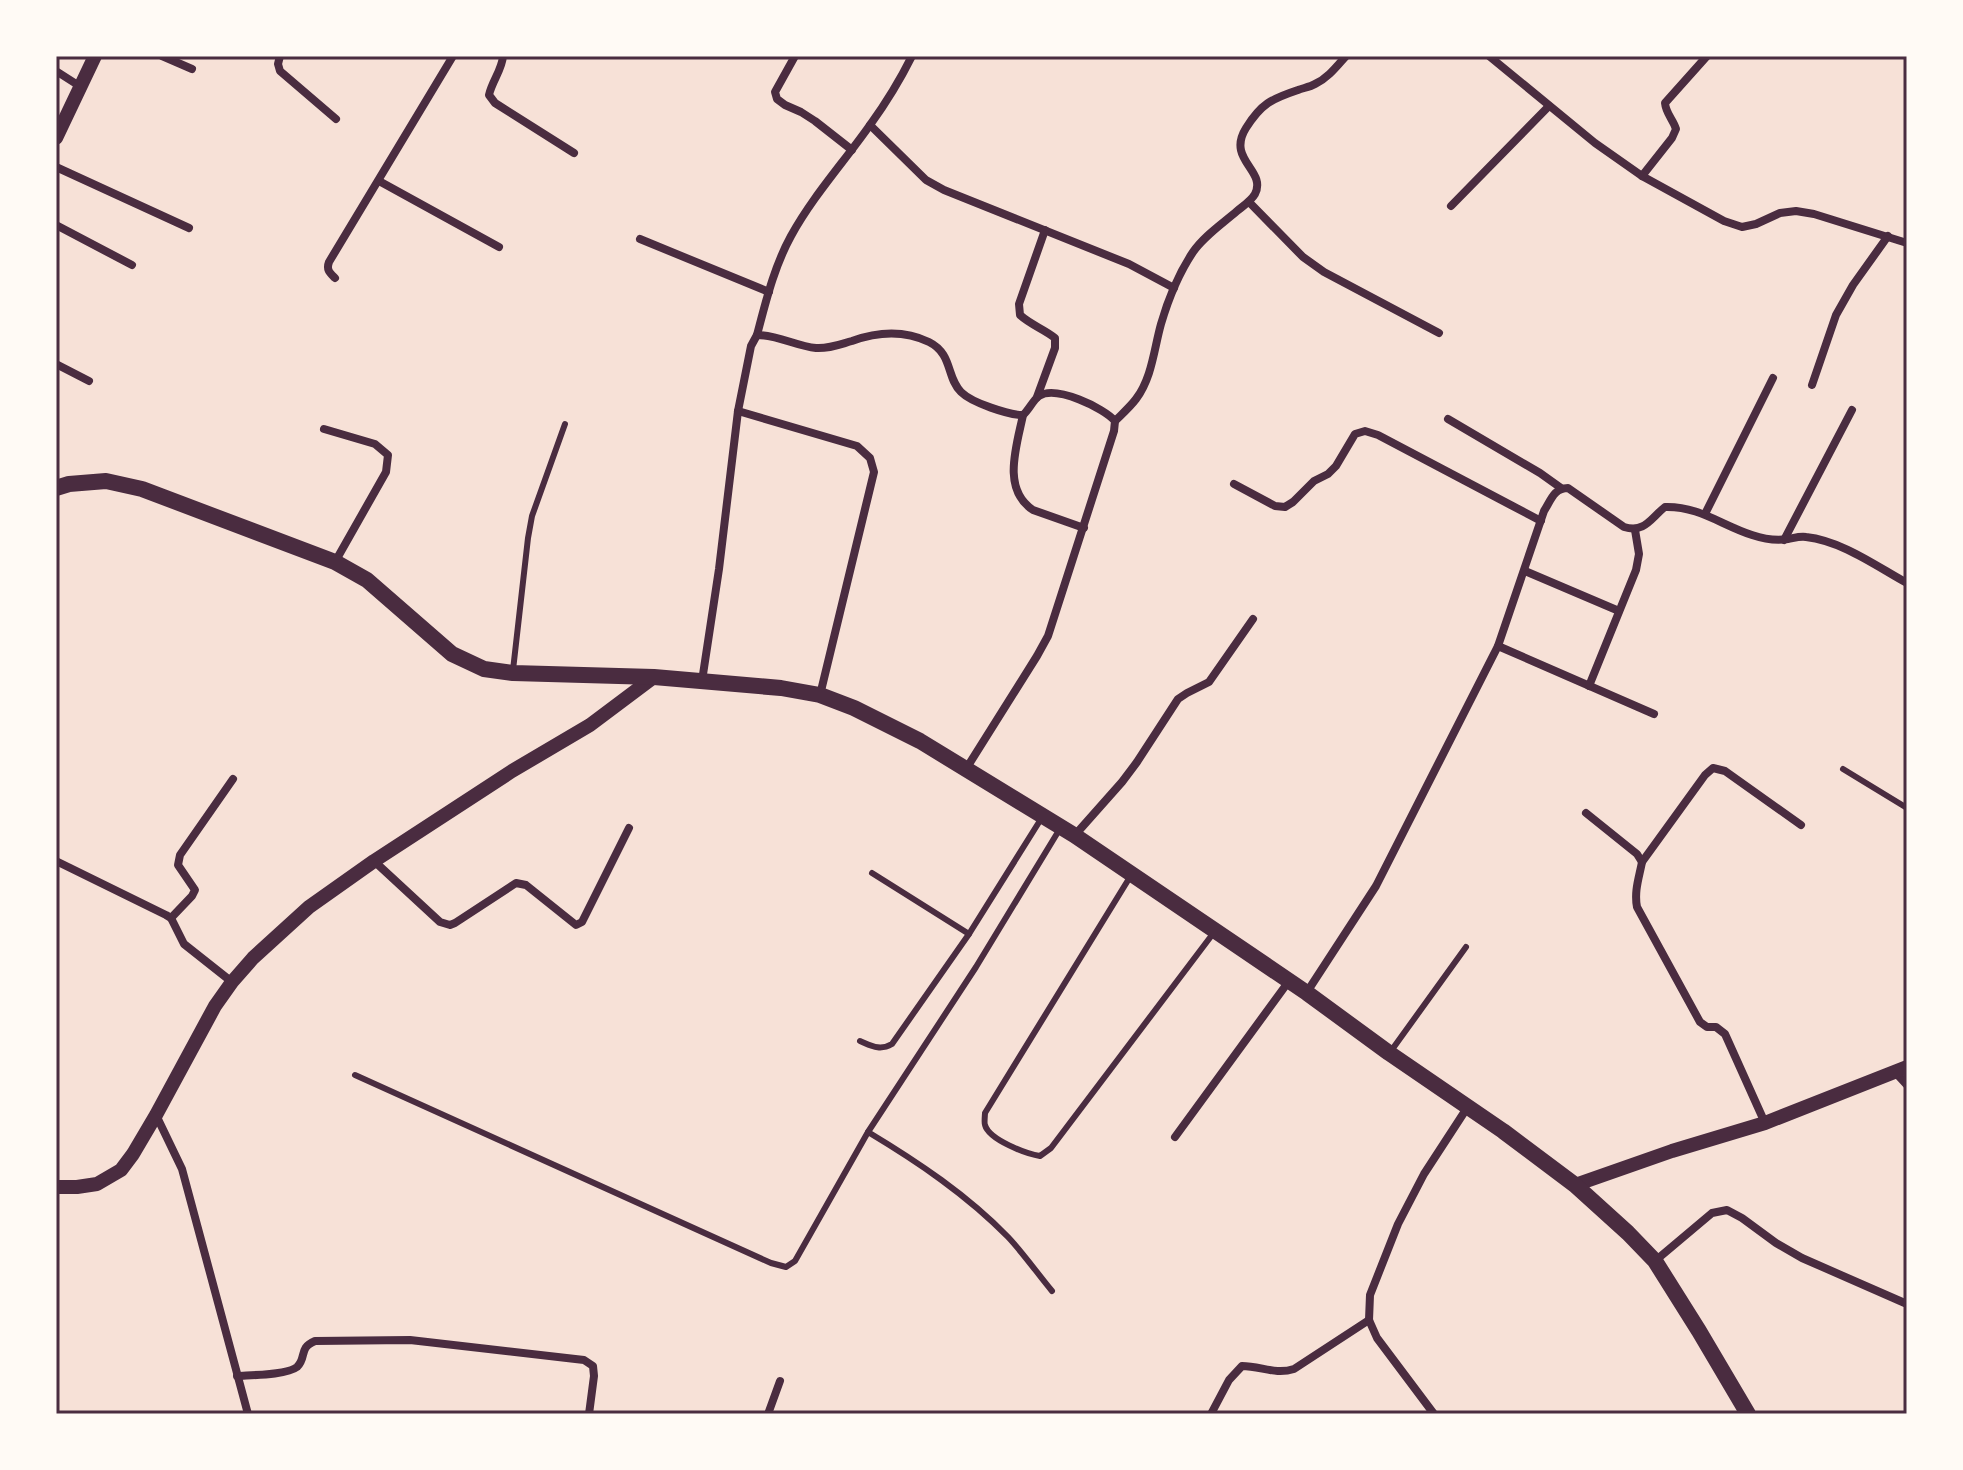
<svg xmlns="http://www.w3.org/2000/svg" width="1963" height="1470" font-family="'Noto Serif',serif">
<style>
.lines{fill:none;stroke-linecap:round;stroke-linejoin:round}
.service{stroke:#4a2c40;stroke-width:6}
.minor{stroke:#4a2c40;stroke-width:8}
.tertiary{stroke:#4a2c40;stroke-width:14}
.secondary{stroke:#4a2c40;stroke-width:16}
.neatline{fill:none;stroke:#4a2c40;stroke-width:3}
</style>
<rect width="100%" height="100%" fill="#f7e1d7"/>
<g class="lines">
<g class="service">
<path d="M513 670 528 538 532 516 565 424"/>
<path d="M1843 769 1907 808"/>
<path d="M872 873 969 934"/>
<path d="M1130 877 985 1113C985 1115 984 1123 985 1125 989 1140 1027 1154 1040 1156L1051 1148 1215 931"/>
<path d="M860 1041C872 1046 880 1051 892 1044L969 934 1041 819"/>
<path d="M1391 1051 1466 947"/>
<path d="M355 1075 771 1263 786 1267 795 1261 868 1132 976 967 1061 827"/>
<path d="M868 1132C918 1162 967 1195 1008 1237 1024 1254 1037 1273 1052 1291"/>
</g>
<g class="minor">
<path d="M162 56 192 69"/>
<path d="M280 56 278 64 280 71 336 119"/>
<path d="M503 56C502 70 492 81 489 95L495 103 574 153"/>
<path d="M795 56 775 92 777 99 785 105 801 112 815 121 852 150"/>
<path d="M1489 56 1595 143 1642 176 1724 221 1742 227 1756 224 1780 213 1796 211 1814 214 1907 243"/>
<path d="M56 71 81 87"/>
<path d="M870 125 926 180 944 190 1129 264 1174 288"/>
<path d="M56 167 189 228"/>
<path d="M1642 176 1672 138 1676 129C1673 119 1666 114 1665 103L1707 56"/>
<path d="M379 181 499 247"/>
<path d="M1249 202 1303 257 1324 272 1439 333"/>
<path d="M1451 206 1549 106"/>
<path d="M56 225 132 265"/>
<path d="M640 239 769 292"/>
<path d="M335 278C330 273 326 270 329 262L453 56"/>
<path d="M757 335C766 301 774 267 791 236 813 196 844 162 870 125 886 103 900 80 912 56"/>
<path d="M56 364 89 381"/>
<path d="M1812 385 1836 315 1853 285 1888 236"/>
<path d="M1037 397 1055 348V338C1044 329 1031 325 1020 315L1019 304 1045 230"/>
<path d="M738 411 857 446 870 458 874 472 820 695"/>
<path d="M1023 415C1017 445 1001 489 1033 510L1084 528"/>
<path d="M1448 419 1540 473 1561 488"/>
<path d="M1115 421C1122 414 1130 407 1136 399 1152 378 1154 349 1161 324 1168 300 1179 273 1193 252 1204 236 1222 224 1237 211 1243 206 1251 201 1255 194 1267 170 1226 160 1246 128 1261 104 1271 99 1298 90 1303 88 1310 87 1315 84 1328 78 1337 66 1346 56"/>
<path d="M324 429 375 444 388 455 386 472 335 562"/>
<path d="M1234 484 1275 506 1285 507 1293 502 1314 481 1328 474 1336 466 1355 434 1365 431 1378 435 1541 521"/>
<path d="M1705 514 1773 378"/>
<path d="M1784 540 1852 410"/>
<path d="M1525 571 1619 611"/>
<path d="M1498 646 1654 714"/>
<path d="M702 681 719 569 738 411 751 346 757 335C778 335 796 346 816 348 829 349 841 344 852 341 877 332 904 330 929 342 953 354 946 377 961 392 972 403 1009 415 1023 415 1029 410 1033 400 1039 396 1056 385 1104 408 1115 421L1114 431 1048 636 1037 656 966 769"/>
<path d="M1589 686 1636 570 1639 554 1635 530"/>
<path d="M1586 813 1637 854 1642 862C1639 878 1634 891 1637 907L1700 1022 1707 1027H1716L1725 1034 1765 1123"/>
<path d="M1075 835 1122 782 1137 762 1178 699 1187 693 1209 682 1253 619"/>
<path d="M56 861 166 915 171 918 184 944 232 982"/>
<path d="M374 861 440 922 450 925 455 923 516 883 526 885 576 925 582 922 629 828"/>
<path d="M1642 862 1705 775 1713 768 1725 771 1801 825"/>
<path d="M171 918 192 896 195 890 178 865 180 855 233 779"/>
<path d="M1307 992 1376 886 1498 646 1544 511C1551 500 1554 488 1568 488L1624 527C1645 533 1650 519 1665 507 1699 506 1721 525 1752 535 1764 539 1776 541 1788 539 1794 538 1800 536 1806 537 1842 541 1876 566 1907 583"/>
<path d="M1895 1072 1907 1085"/>
<path d="M156 1115 182 1169 248 1414"/>
<path d="M1175 1137 1289 981"/>
<path d="M1655 1261 1712 1213 1727 1210 1742 1218 1776 1243 1802 1258 1907 1304"/>
<path d="M237 1376C251 1375 287 1375 297 1367 307 1358 298 1348 315 1341L410 1340 584 1360 593 1366 594 1376 589 1414"/>
<path d="M768 1414 780 1381"/>
<path d="M1211 1414 1229 1380 1242 1366C1261 1366 1275 1375 1294 1369L1369 1320"/>
<path d="M1434 1414 1377 1338 1369 1320 1370 1295 1398 1224 1424 1174 1467 1108"/>
</g>
<g class="tertiary">
<path d="M56 138 95 56"/>
<path d="M1575 1185 1672 1151 1765 1123 1907 1067"/>
<path d="M56 1187H77L97 1184 121 1170 133 1154 156 1115 215 1006 232 982 253 958 309 907 374 861 512 771 590 725 654 677"/>
</g>
<path class="secondary" d="M56 488 69 484 106 481 142 489 335 562 367 580 452 654 484 669 513 673 654 677 781 688 820 695 854 708 920 741 1074 835 1307 993 1389 1053 1503 1131 1575 1185 1628 1233 1655 1261 1699 1331 1748 1414"/>
</g>
<rect width="1963" height="1470" fill="none" stroke="#fffaf5" stroke-width="116"/>
<rect x="58" y="58" width="1847" height="1354" class="neatline"/>
</svg>
